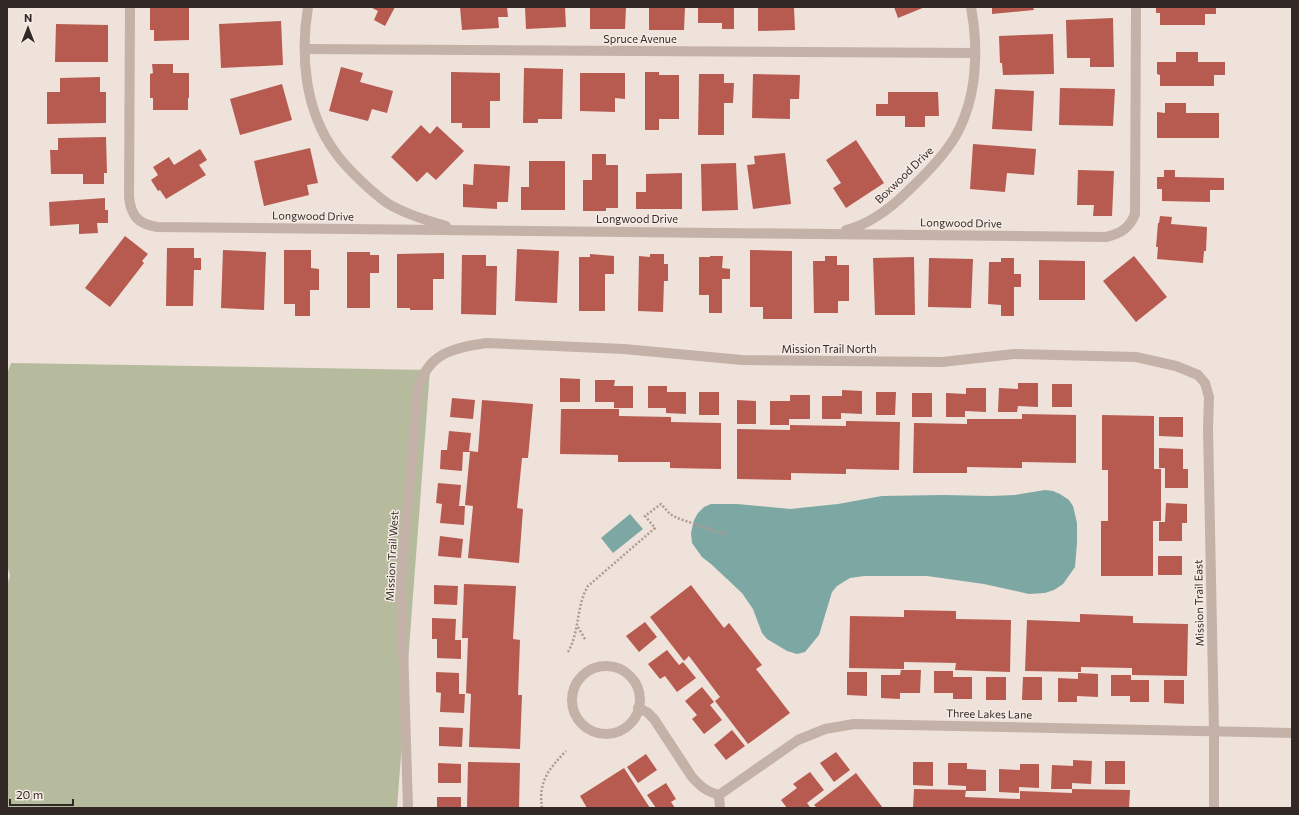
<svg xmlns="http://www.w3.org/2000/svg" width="1299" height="815" font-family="Commissioner,sans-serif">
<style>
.green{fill:#b5bb9c}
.water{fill:#7ca7a3}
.building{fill:#b75a4f}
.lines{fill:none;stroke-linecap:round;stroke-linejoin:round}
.path{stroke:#b09b92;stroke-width:2.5;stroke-dasharray:2 2;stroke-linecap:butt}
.minor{stroke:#c4b1a8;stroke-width:10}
.labels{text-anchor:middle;stroke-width:3;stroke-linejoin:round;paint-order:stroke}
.street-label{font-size:11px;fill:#322927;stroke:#f6ece5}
</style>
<rect width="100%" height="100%" fill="#eee2da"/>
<path class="green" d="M11 363 430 370 397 808H7V585L10 576 7 564V374Z"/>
<g class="water">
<path d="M1045 490 1053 491 1060 494 1069 500 1073 506 1077 523V543L1075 567 1063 584 1054 590 1045 593 1029 594 984 584 927 576H864L850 578 837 586 832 592 819 635 805 652 797 654 787 651 767 639 762 633 753 609 742 593 711 564 702 557 692 543 691 533 694 520 698 513 704 507 711 504H737L790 509 838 504 882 496 943 495 991 496 1015 495Z"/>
<path d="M630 514 643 529 613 553 601 538Z"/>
</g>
<g class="building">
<path d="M150 7H189V40L154 41V30H150Z"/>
<path d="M370 7H395L385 26 374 20 378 11Z"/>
<path d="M460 7H507L508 17H498L499 28 462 30Z"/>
<path d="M525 7H565L566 27 526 29Z"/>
<path d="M590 7H626L625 29H590Z"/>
<path d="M649 7H685L684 30H649Z"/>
<path d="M698 7H734V29H722V23H698Z"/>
<path d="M758 7H794L795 30 758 31Z"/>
<path d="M894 7H925L898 18Z"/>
<path d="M992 7H1033L1034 10 992 14Z"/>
<path d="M1156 7H1216V14H1205V25H1160V13H1156Z"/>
<path d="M1113 18 1114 67H1090V58H1067L1066 20Z"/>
<path d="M281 21 283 65 221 68 219 24Z"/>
<path d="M56 24 108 25V62H55Z"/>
<path d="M1053 34 1054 74 1003 75 1002 63H1000L999 36Z"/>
<path d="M1176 52H1198V62H1225V75H1214V86H1160V75L1157 74V62H1176Z"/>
<path d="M152 64H173V73H189V98H188V110H153V98H150V74L153 73Z"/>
<path d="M341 67 363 73 360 82 393 91 387 113 372 109 368 121 329 111Z"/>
<path d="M524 68 563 69 562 119H538V123H523Z"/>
<path d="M451 72 500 73V101H490V128H462V123H451Z"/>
<path d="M645 72H659V75H679V119H659V130H645Z"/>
<path d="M580 73H625V99L615 98V112L580 111Z"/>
<path d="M699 74H724V83H734L733 103H724V135H698Z"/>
<path d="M753 74 800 75 799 99H790V119L752 118Z"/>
<path d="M100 77V92H106V123L47 124V92H60V78Z"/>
<path d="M282 84 292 120 240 135 230 99Z"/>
<path d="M1060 88 1115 89 1113 126 1059 125Z"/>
<path d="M995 89 1034 91 1032 131 992 129Z"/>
<path d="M888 92H938L939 116H925V127H905V116H876V104H888Z"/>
<path d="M1165 103H1186V113H1219V138H1157V112L1165 113Z"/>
<path d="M421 125 430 134 437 126 464 151 436 180 427 172 417 182 391 157Z"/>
<path d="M106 137 107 173H104V184H83V174H51L50 150H58V138Z"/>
<path d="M856 140 884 183 846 208 833 188 841 183 826 160Z"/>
<path d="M973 144 1036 149 1034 175 1007 173 1005 192 970 189Z"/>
<path d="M310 148 318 183 307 185 309 195 264 206 254 161Z"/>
<path d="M200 149 207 160 199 165 206 175 166 199 160 190 158 191 151 180 158 175 153 167 169 157 174 165Z"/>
<path d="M785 153 791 204 753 209 747 165 755 164 754 156Z"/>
<path d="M592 154H606V165H618V208H606V211H583V180H592Z"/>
<path d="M529 161H565V210H521V187H529Z"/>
<path d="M736 163 738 210 702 211 701 164Z"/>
<path d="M474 164 510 166 508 202H497V209L463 207V184L473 185Z"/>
<path d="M1078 170 1114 171 1112 216H1093L1094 205H1077Z"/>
<path d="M1164 170H1175V177L1224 178V190H1210V202L1162 201V189H1157V177H1164Z"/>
<path d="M682 173V209H636V192H646V174Z"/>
<path d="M105 198V210H108V223H97L98 233 79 234V224L50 226 49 202Z"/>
<path d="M1160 216 1172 217 1171 224 1207 227 1206 251H1204L1203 263 1157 259 1158 247H1156L1158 223H1159Z"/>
<path d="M125 236 148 254 142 261 144 263 110 307 85 288Z"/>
<path d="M167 248H194V258H201V270H194L193 306H166Z"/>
<path d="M517 249 559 251 557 303 515 301Z"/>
<path d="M223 250 266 252 264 310 221 308Z"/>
<path d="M284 250H311V268L319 269V290H310V316H295V304H284Z"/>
<path d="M750 250 792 251V319H763V307H750Z"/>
<path d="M347 252H370V255H379V273H370V308H347Z"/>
<path d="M444 253V279H433V310H410V308H397V254Z"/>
<path d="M590 254 614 256V274H605V311H579V257H590Z"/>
<path d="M650 254H664V264H668V281H664L663 312 638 311 639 256 650 257Z"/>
<path d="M462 255H486V266H497L496 315 461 314Z"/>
<path d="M710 256H723L722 268 730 269V279H722V313H709V295H699V257H710Z"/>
<path d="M825 256H837V265H849V301H838V313H814L813 261H825Z"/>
<path d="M1134 256 1167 297 1136 322 1103 281Z"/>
<path d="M914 257 915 315H875L873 258Z"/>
<path d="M929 258 973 259 971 308 928 307Z"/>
<path d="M1001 258H1014V274H1021V287H1014V316H1001V305L988 304 989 262H1001Z"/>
<path d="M1039 260 1085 261V300H1039Z"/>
<path d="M560 378 580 379V402H560Z"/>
<path d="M595 380H615L614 386H633V408H614V402H595Z"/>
<path d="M1018 383H1038V407L1018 406 1017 412H998L999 388 1018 389Z"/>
<rect x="1052" y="384" width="20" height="23"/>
<path d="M648 386H667V392H686V414L666 413V408H648Z"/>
<path d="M966 388H986V412L965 411V417H946V393L966 394Z"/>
<path d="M842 390 862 391V414L841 413V419H822V396H842Z"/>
<rect x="699" y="392" width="20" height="23"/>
<path d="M876 392H896L895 415H876Z"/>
<rect x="912" y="393" width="20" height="24"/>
<path d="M790 395H810V419H789V425H770V401H790Z"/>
<path d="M452 398 475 400 473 419 450 417Z"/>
<path d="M482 400 533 404 528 458H522L517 508 523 509 519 563 468 558 473 506 465 505 470 452H463L462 471 440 469 441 450H447L449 431 471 433 469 451 478 452Z"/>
<path d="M737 400 756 401V424H737Z"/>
<path d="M561 409H619V416L671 417V422L721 423V469L670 468V462H618V455L560 454Z"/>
<path d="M1022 414 1076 415V463L1022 462V468L967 467V473H913L914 423 967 424V419H1022Z"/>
<path d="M1102 415 1154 416V469H1161V521H1153V576H1101V521H1108V470H1102Z"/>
<path d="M1159 417H1183V437L1159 436Z"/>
<path d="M846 421 900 422 899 470 846 469V474L791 473V480L737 479V429L790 430V425L846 426Z"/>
<path d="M1159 448 1183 449V469H1188V488H1165V468H1159Z"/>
<path d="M438 483 461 485 459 506H465L464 525 440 523 442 504 436 503Z"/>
<path d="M1166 503 1187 504V523H1182V541H1159V522H1165Z"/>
<path d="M440 536 463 539 461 558 438 556Z"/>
<rect x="1158" y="556" width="24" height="19"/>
<path d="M464 584 516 586 513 639 520 640 518 695H522L520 749 469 747 471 694 466 693 468 638H462Z"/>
<path d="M434 585 458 586 457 605 434 604Z"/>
<path d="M691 585 724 628 729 623 762 665 756 669 790 713 748 744 715 701 720 697 689 656 684 661 650 617Z"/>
<path d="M904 610 956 611V619L1011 620 1010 672 955 670 956 663 904 662V669L849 668 850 616 904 617Z"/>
<path d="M1080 614 1133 616V623L1188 624 1187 676 1132 675V668L1081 667V672L1025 671 1027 620 1080 622Z"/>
<path d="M432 618 456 619 455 640H461V659L437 658V639H432Z"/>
<path d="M645 622 657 637 639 652 626 636Z"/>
<path d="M667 650 679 665 683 662 696 678 677 692 665 676 660 679 648 664Z"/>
<path d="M901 670H921L920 693H900V699L881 698V675H900Z"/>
<path d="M934 671H953V677H972V699H953V693H934Z"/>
<path d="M436 672 459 673V694H465L464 713 440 712 441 693 436 692Z"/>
<path d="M847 672H867V696L847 695Z"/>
<path d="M1078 673 1098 674V697L1077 696V702H1058V678L1078 679Z"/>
<path d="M1111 675H1131V680H1149V702H1130V696H1111Z"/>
<rect x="986" y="677" width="20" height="23"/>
<path d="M1023 677H1042V700H1022Z"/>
<path d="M1164 680H1184V704L1164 703Z"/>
<path d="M702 687 714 702 710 705 722 720 704 734 692 719 697 715 685 701Z"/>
<path d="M439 727 463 728 462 747 439 746Z"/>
<path d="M732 730 745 746 726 760 714 745Z"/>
<path d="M836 752 850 770 834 782 820 763Z"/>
<path d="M646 754 657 770 638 783 627 767Z"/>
<path d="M1073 760 1092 761 1091 784 1072 783V789H1051L1052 765 1073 766Z"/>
<rect x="1105" y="761" width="20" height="23"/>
<path d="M468 762 520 763 519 808H467Z"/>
<path d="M913 762H933V786L913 785Z"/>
<path d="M438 763 461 764V783H438Z"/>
<path d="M948 763H967V769L986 770V791H966V786L948 785Z"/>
<path d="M1020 764H1039V788L1019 787V793L999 792V769L1020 770Z"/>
<path d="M624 768 650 808H587L580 796Z"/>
<path d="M810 772 824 790 807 803 810 807V808H787L781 800 797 788 793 784Z"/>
<path d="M856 773 883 808H817L814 805Z"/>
<path d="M666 783 676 799 671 802 675 808H656L647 795Z"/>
<path d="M914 789 966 790 965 797 1020 799V791L1072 793V789L1130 790 1129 808H913Z"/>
<rect x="437" y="797" width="24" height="11"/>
</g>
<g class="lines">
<g class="path">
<path d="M578 627 586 641"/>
<path d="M568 652C580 631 576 606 588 586L655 528 645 516 661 504 670 514 677 518 727 535"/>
<path d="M542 808C538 781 549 769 566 751"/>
</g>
<g class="minor">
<path d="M130 7 129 197C131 216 138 224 157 227L1106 237C1120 234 1130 228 1135 214L1136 7"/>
<path d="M308 7C300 56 305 111 335 152 341 161 348 168 355 175 365 185 376 195 387 203 405 214 426 220 446 226"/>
<path d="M305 49 975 53"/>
<path d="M846 230C871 224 891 208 909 190 926 174 943 157 955 137 977 99 979 50 971 7"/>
<circle cx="606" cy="700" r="34"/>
<path d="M638 708 647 712 654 719 692 777C701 787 706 791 719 795"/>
<path d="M408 808 401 580 418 389C428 353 453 348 486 343L624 349 742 360 942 362 1014 354 1136 357 1176 366 1198 375 1205 383 1209 397 1208 428 1214 730V808"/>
<path d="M720 808 719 795 798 740 825 729 854 724 1292 733"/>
</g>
</g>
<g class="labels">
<g class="street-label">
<text x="640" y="43">Spruce Avenue</text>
<text transform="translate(904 175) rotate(-44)" y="4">Boxwood Drive</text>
<text transform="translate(313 216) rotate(1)" y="4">Longwood Drive</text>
<text x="637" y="223">Longwood Drive</text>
<text transform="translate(961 223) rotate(1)" y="4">Longwood Drive</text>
<text x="829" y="353">Mission Trail North</text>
<text transform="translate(392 556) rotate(-87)" y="4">Mission Trail West</text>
<text transform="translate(1199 603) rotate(-91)" y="4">Mission Trail East</text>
<text transform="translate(989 714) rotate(1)" y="4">Three Lakes Lane</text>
</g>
</g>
<rect width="1299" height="815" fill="none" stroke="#322927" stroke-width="16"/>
<g transform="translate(28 28)" stroke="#f6ece5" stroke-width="3" paint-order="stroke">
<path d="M0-3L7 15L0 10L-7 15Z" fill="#322927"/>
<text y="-6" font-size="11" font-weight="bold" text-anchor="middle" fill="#322927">N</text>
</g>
<path d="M10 799v6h63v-6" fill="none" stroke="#322927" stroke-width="2"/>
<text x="16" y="799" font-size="12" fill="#322927" stroke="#f6ece5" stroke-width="3" paint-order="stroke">20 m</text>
</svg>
